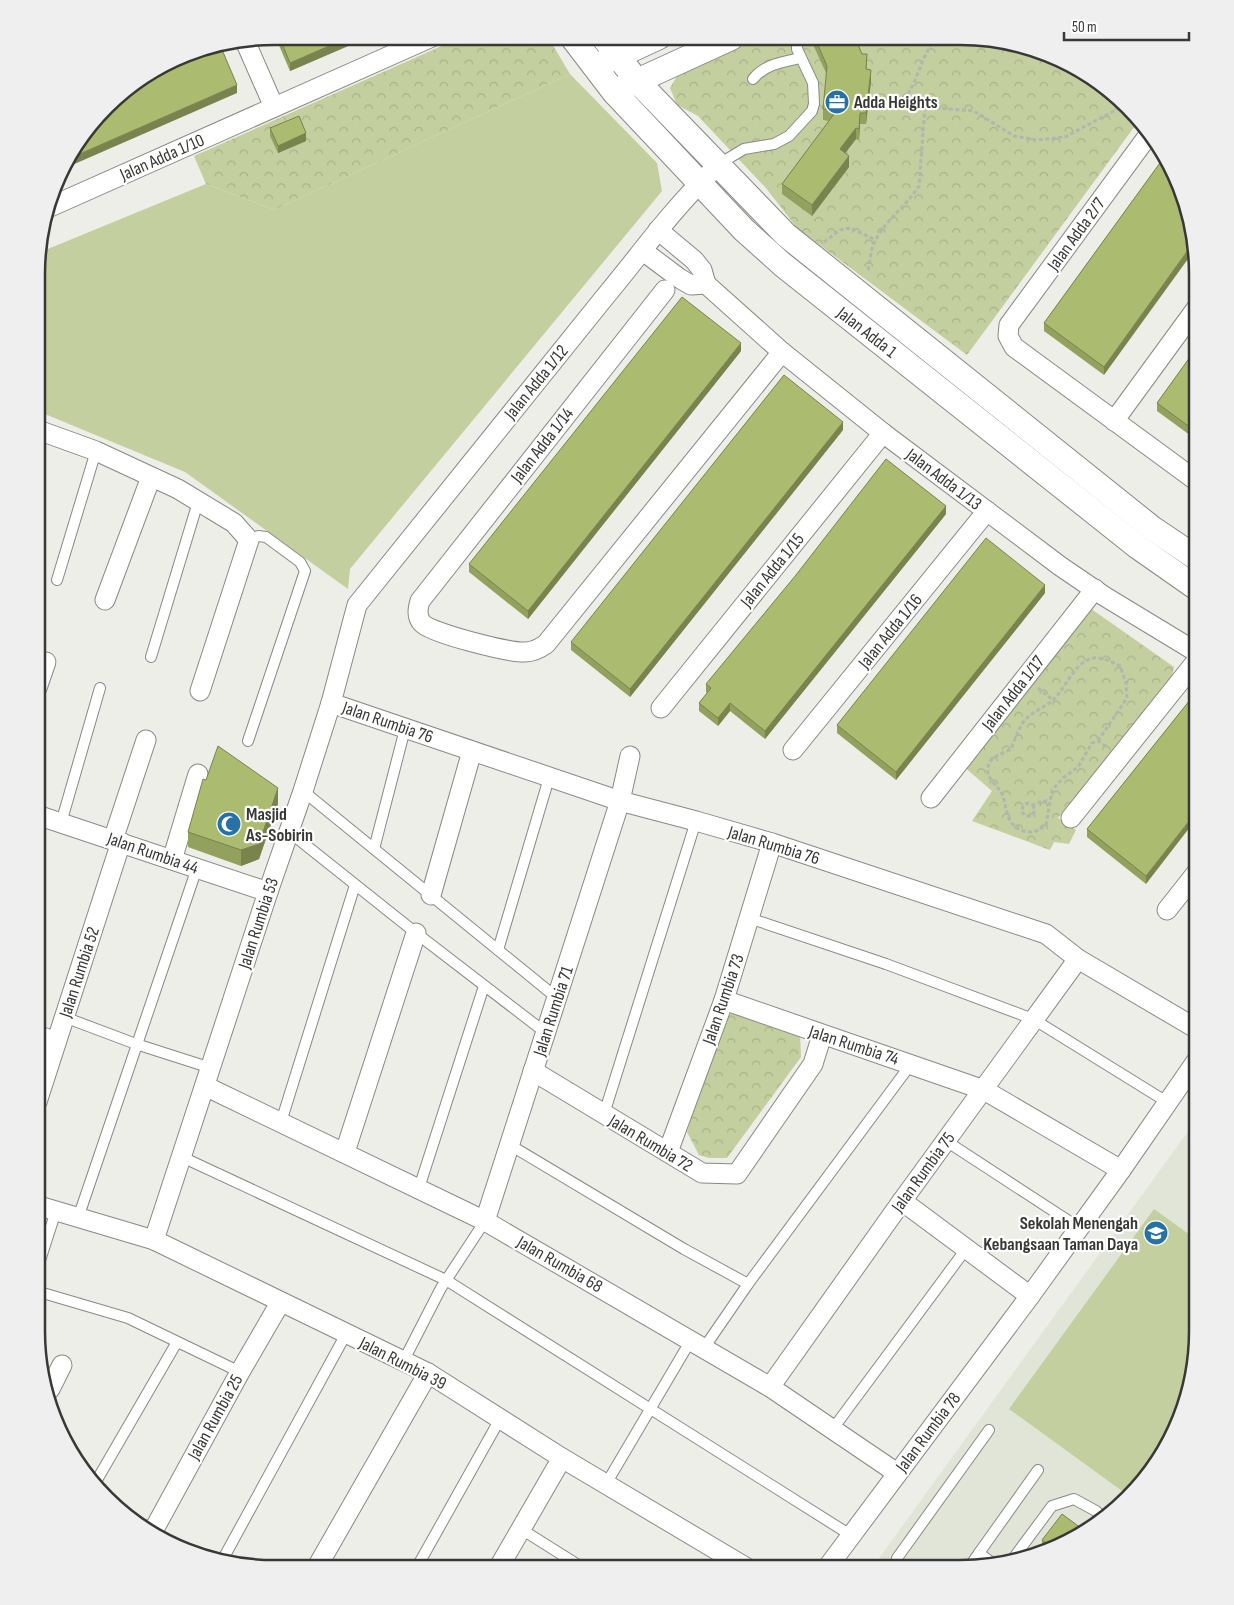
<svg xmlns="http://www.w3.org/2000/svg" width="1234" height="1605" font-family="'Sofia Sans Condensed',sans-serif">
<style>
.built{fill:#e1e5d7}
.green{fill:#c3cf9f}
.park{fill:url(#park-crowns)}
.lines{fill:none;stroke-linecap:round;stroke-linejoin:round}
.service-casing{stroke:#898a84;stroke-width:12}
.minor-casing{stroke:#898a84;stroke-width:21}
.tertiary-casing{stroke:#898a84;stroke-width:26}
.path{stroke:#b3b5af;stroke-width:3;stroke-dasharray:4 2.5;stroke-linecap:butt}
.service{stroke:#fff;stroke-width:10}
.minor{stroke:#fff;stroke-width:19}
.tertiary{stroke:#fff;stroke-width:24}
.wall{fill:#93a15f}
.shaded-wall{fill:#78834e}
.building{fill:#abbb6f;stroke:#78834e}
.labels{text-anchor:middle;stroke-width:4.5;stroke-linejoin:round;paint-order:stroke}
.poi-label{font-size:18px;font-weight:bold;fill:#383936;stroke:#fff;text-anchor:start}
.street-label{font-size:18px;fill:#383936;stroke:#fff}
.rim{fill:none;stroke:#383936;stroke-width:2.5}
</style>
<defs>
<pattern id="park-crowns" width="20" height="18" patternUnits="userSpaceOnUse" patternTransform="scale(1.25)"><rect width="20" height="18" fill="#c3cf9f"/><path d="M2 6a3 3 0 1 1 6 0M12 15a3 3 0 1 1 6 0" fill="none" stroke="#a8b28a"/></pattern>
</defs>
<rect width="100%" height="100%" fill="#eceee7"/>
<path class="built" d="M1197 1119V1347L1185 1408 1158 1463 1117 1510 1066 1544 960 1569 872 1568Z"/>
<g class="green">
<path d="M570 74 657 163 662 191 350 569 348 589 185 472 40 412 38 410V253L206 184 274 210Z"/>
<path d="M1154 1209 1197 1240V1347L1185 1408 1158 1463 1129 1496 1009 1409Z"/>
</g>
<g class="park">
<path d="M462 37H548L570 74 274 210 206 184 194 156Z"/>
<path d="M757 38H991L1092 76 1140 119 967 355 797 228 766 188 698 116 677 105 670 88 677 76 691 67Z"/>
<path d="M1087 606 1174 667 1172 676 1058 818 1076 830 1069 844 1054 842 1050 850 972 821 992 791 962 765Z"/>
<path d="M735 1011 800 1035 801 1057 727 1158H709L699 1155 687 1132 724 1019Z"/>
</g>
<g class="lines">
<defs>
<g id="service">
<path d="M753 79C765 64 783 62 800 58"/>
<path d="M719 164 744 149 774 144 789 136 812 111 814 104 813 83 797 49V43L801 38"/>
<path d="M57 580 96 451"/>
<path d="M151 657 198 502"/>
<path d="M248 741 305 571 300 562 266 537 258 536 249 540"/>
<path d="M303 791 557 998"/>
<path d="M61 823 100 688"/>
<path d="M288 831 416 933 546 1033"/>
<path d="M374 849 405 729"/>
<path d="M749 918 886 964 1033 1019 1167 1102"/>
<path d="M498 950 549 778"/>
<path d="M64 1017 136 1044 211 1068"/>
<path d="M604 1114 696 821"/>
<path d="M281 1122 355 885"/>
<path d="M946 1141 1078 1227"/>
<path d="M510 1145 684 1249 748 1284"/>
<path d="M182 1157 446 1280 852 1536"/>
<path d="M419 1188 484 986"/>
<path d="M78 1218 197 868"/>
<path d="M36 1273 56 1211"/>
<path d="M36 1291 128 1318 240 1372"/>
<path d="M704 1348 748 1284 911 1064"/>
<path d="M403 1362 441 1288 485 1221"/>
<path d="M832 1430 966 1249"/>
<path d="M606 1484 691 1340"/>
<path d="M94 1485 177 1342"/>
<path d="M131 1519 154 1529"/>
<path d="M521 1529 583 1568"/>
<path d="M979 1553 1038 1470"/>
<path d="M1015 1556 1052 1506 1074 1499 1096 1511 1104 1518"/>
<path d="M223 1559 346 1334"/>
<path d="M970 1566 979 1553 991 1562"/>
<path d="M417 1567 500 1419"/>
<path d="M899 1569 897 1558 900 1554 989 1430"/>
</g>
<g id="minor">
<path d="M245 41 274 107"/>
<path d="M1150 133 1009 325 1008 336 1014 347 1198 482"/>
<path d="M50 207 432 37"/>
<path d="M658 230 694 260 702 270 706 284"/>
<path d="M643 251 679 278 691 285 706 284"/>
<path d="M706 284 782 352 883 433 1060 566 1104 596 1198 653"/>
<path d="M665 290 420 601C418 608 416 616 422 623 430 633 510 653 525 652 533 652 539 649 546 644L782 352"/>
<path d="M1114 421 1198 306"/>
<path d="M38 430 96 451 178 489 234 523 249 540 200 691"/>
<path d="M105 600 151 477"/>
<path d="M37 688 46 662"/>
<path d="M331 703 620 801 696 821 772 843 1046 934 1078 959 1197 1029"/>
<path d="M661 708 883 433"/>
<path d="M793 750 987 511"/>
<path d="M931 798 1095 589"/>
<path d="M37 815 268 892"/>
<path d="M1071 818 1198 659"/>
<path d="M113 840 146 740"/>
<path d="M172 860 198 774"/>
<path d="M431 895 472 751"/>
<path d="M1167 910 1197 872"/>
<path d="M724 1000 984 1090 1121 1170"/>
<path d="M37 1035 56 1042"/>
<path d="M533 1071 702 1173 737 1174 813 1064 822 1035"/>
<path d="M205 1086 485 1221 770 1387 897 1473"/>
<path d="M37 1102 121 842"/>
<path d="M345 1152 416 933"/>
<path d="M668 1152 724 1000 772 843"/>
<path d="M902 1201 1030 1296"/>
<path d="M36 1205 154 1240 428 1373 562 1458 747 1568"/>
<path d="M485 1221 620 801 630 756"/>
<path d="M154 1240 268 892 303 791 331 703 357 605 604 298C639 256 670 212 709 174"/>
<path d="M770 1387 902 1201 1078 959"/>
<path d="M50 1389 62 1365"/>
<path d="M152 1533 240 1372 280 1303"/>
<path d="M317 1567 428 1373"/>
<path d="M499 1567 562 1458"/>
<path d="M827 1568 1030 1296 1121 1170 1197 1060"/>
</g>
<g id="tertiary">
<path d="M572 37 614 92 744 230 783 265 1138 547 1198 589"/>
<path d="M603 37 637 81 786 235 1152 528 1198 559"/>
<path d="M603 63 659 37"/>
<path d="M624 87 731 38"/>
</g>
</defs>
<use href="#service" class="service-casing"/>
<use href="#minor" class="minor-casing"/>
<use href="#tertiary" class="tertiary-casing"/>
<g class="path">
<path d="M868 104C877 106 887 109 896 106 912 98 919 66 927 52 929 47 932 43 935 38"/>
<path d="M897 105 974 111 1014 136 1037 140 1065 137 1125 105"/>
<path d="M824 242 840 230 850 228 876 240"/>
<path d="M868 270C870 263 870 253 873 246 882 222 905 208 919 186L925 107"/>
<path d="M1038 688 1053 700"/>
<path d="M1098 741 1127 698 1126 683 1120 666C1112 662 1103 657 1094 658 1074 661 1066 689 1052 701 1043 708 1032 712 1024 721 1018 730 1015 739 1011 749 1004 753 992 756 989 764 983 777 998 785 1002 794 1005 800 1005 807 1007 813 1010 826 1023 835 1036 831 1040 830 1043 827 1046 825L1052 790 1063 778 1078 767 1092 743 1098 741 1107 747"/>
<path d="M1033 805 1035 811 1031 816H1026L1022 812 1023 806 1027 803 1033 805 1042 801H1049"/>
</g>
<use href="#service" class="service"/>
<use href="#minor" class="minor"/>
<use href="#tertiary" class="tertiary"/>
</g>
<g class="wall">
<path d="M275 36 369 37 290 71Z"/>
<path d="M810 38H855L867 65V69L871 81 866 124H860L859 140 856 139 845 153 849 167 812 216 782 194V184L829 121 823 120V109L827 75Z"/>
<path d="M270 128 306 141 278 153 270 136Z"/>
<path d="M1165 156 1104 375 1044 331V323Z"/>
<path d="M1198 346V441L1157 411V403Z"/>
<path d="M741 351 528 619 469 572V564Z"/>
<path d="M843 430 630 697 571 650V642Z"/>
<path d="M946 514 765 739 730 711 718 726 699 711V703L707 693 706 692V684Z"/>
<path d="M1045 593 896 780 837 733V725Z"/>
<path d="M1198 690 1146 884 1087 837V829Z"/>
<path d="M278 804 259 859 241 866 188 847V832Z"/>
<path d="M1197 897V912L1194 910V902Z"/>
<path d="M1042 1540 1066 1544 1042 1550Z"/>
</g>
<g class="shaded-wall">
<path d="M352 36 369 37 290 71V63Z"/>
<path d="M871 70V81L866 124V113Z"/>
<path d="M237 85V93L63 169 66 160Z"/>
<path d="M860 113V124L859 140V129Z"/>
<path d="M856 128V139L840 160V149Z"/>
<path d="M306 133V141L278 153V146Z"/>
<path d="M849 156V167L812 216V205Z"/>
<path d="M1191 246 1193 252 1104 375V367Z"/>
<path d="M741 343V351L528 619V611Z"/>
<path d="M843 422V430L630 697V689Z"/>
<path d="M946 506V514L765 739V731Z"/>
<path d="M1045 585V593L896 780V772Z"/>
<path d="M730 703V711L718 726V718Z"/>
<path d="M278 788V804L259 859 241 866V850Z"/>
<path d="M1197 811V818L1146 884V876Z"/>
</g>
<g class="building">
<path d="M279 36H352L290 63Z"/>
<path d="M815 38H855L862 54H867L866 69 871 70 866 113H860L859 129 856 128 840 149 849 156 812 205 782 184 837 110 823 109 827 66Z"/>
<path d="M220 45 237 85 66 160 68 155 117 95 197 49Z"/>
<path d="M299 116 306 133 278 146 270 128Z"/>
<path d="M1165 156 1173 168 1191 246 1104 367 1044 323Z"/>
<path d="M682 297 741 343 528 611 469 564Z"/>
<path d="M1198 346V433L1157 403Z"/>
<path d="M784 375 843 422 630 689 571 642Z"/>
<path d="M886 459 946 506 765 731 730 703 718 718 699 703 711 688 706 684 796 575Z"/>
<path d="M986 538 1045 585 896 772 837 725Z"/>
<path d="M1198 690 1197 811 1146 876 1087 829Z"/>
<path d="M218 746 278 788 259 844 241 850 188 832 203 779 206 780Z"/>
<path d="M1197 897V905L1194 902Z"/>
<path d="M1062 1514 1085 1531 1066 1544 1052 1547 1042 1540Z"/>
</g>
<defs>
<symbol id="office-disc" viewBox="-11 -11 22 22"><circle r="9.5" fill="#2772a5" stroke="#fff"/><path d="M-6-3h4V-5.5h4V-3h4V5H-6ZM-1-4.5V-3h2v-1.5ZM-6 0V1H6V0Z" fill="#fff"/></symbol>
<symbol id="mosque-disc" viewBox="-11 -11 22 22"><circle r="9.5" fill="#2772a5" stroke="#fff"/><path d="M3.5-4.9A6 6 0 1 0 3.5 4.9A5 5 0 1 1 3.5-4.9Z" fill="#fff"/></symbol>
<symbol id="school-disc" viewBox="-11 -11 22 22"><circle r="9.5" fill="#2772a5" stroke="#fff"/><path d="M0-5L7-2L0 1L-7-2ZM-4 1L0 2.5L4 1V4Q0 6-4 4Z" fill="#fff"/></symbol>
</defs>
<g fill-rule="evenodd">
<use href="#office-disc" x="823" y="88" width="28" height="28"/>
<use href="#mosque-disc" x="215" y="810" width="28" height="28"/>
<use href="#school-disc" x="1142" y="1219" width="28" height="28"/>
</g>
<g class="labels">
<g class="poi-label">
<text x="854" y="108">Adda Heights</text>
<text x="246" y="820">Masjid<tspan x="246" dy="21">As-Sobirin</tspan></text>
<text x="1138" y="1229" text-anchor="end">Sekolah Menengah<tspan x="1138" dy="21">Kebangsaan Taman Daya</tspan></text>
</g>
<g class="street-label">
<text transform="translate(162 157) rotate(-24)" y="6">Jalan Adda 1/10</text>
<text transform="translate(1076 234) rotate(-54)" y="6">Jalan Adda 2/7</text>
<text transform="translate(867 332) rotate(38)" y="6">Jalan Adda 1</text>
<text transform="translate(536 382) rotate(-51)" y="6">Jalan Adda 1/12</text>
<text transform="translate(542 445) rotate(-52)" y="6">Jalan Adda 1/14</text>
<text transform="translate(944 479) rotate(37)" y="6">Jalan Adda 1/13</text>
<text transform="translate(772 570) rotate(-51)" y="6">Jalan Adda 1/15</text>
<text transform="translate(890 631) rotate(-51)" y="6">Jalan Adda 1/16</text>
<text transform="translate(1013 693) rotate(-52)" y="6">Jalan Adda 1/17</text>
<text transform="translate(388 722) rotate(19)" y="6">Jalan Rumbia 76</text>
<text transform="translate(774 845) rotate(17)" y="6">Jalan Rumbia 76</text>
<text transform="translate(153 853) rotate(19)" y="6">Jalan Rumbia 44</text>
<text transform="translate(258 923) rotate(-72)" y="6">Jalan Rumbia 53</text>
<text transform="translate(79 972) rotate(-72)" y="6">Jalan Rumbia 52</text>
<text transform="translate(723 999) rotate(-71)" y="6">Jalan Rumbia 73</text>
<text transform="translate(553 1011) rotate(-72)" y="6">Jalan Rumbia 71</text>
<text transform="translate(854 1045) rotate(18)" y="6">Jalan Rumbia 74</text>
<text transform="translate(651 1143) rotate(31)" y="6">Jalan Rumbia 72</text>
<text transform="translate(923 1172) rotate(-54)" y="6">Jalan Rumbia 75</text>
<text transform="translate(560 1264) rotate(30)" y="6">Jalan Rumbia 68</text>
<text transform="translate(403 1363) rotate(27)" y="6">Jalan Rumbia 39</text>
<text transform="translate(215 1417) rotate(-61)" y="6">Jalan Rumbia 25</text>
<text transform="translate(928 1432) rotate(-53)" y="6">Jalan Rumbia 78</text>
</g>
</g>
<path d="M0 0H1234V1605H0ZM274 45H960A229 229 0 0 1 1189 274V1331A229 229 0 0 1 960 1560H274A229 229 0 0 1 45 1331V274A229 229 0 0 1 274 45Z" fill="#efefef" fill-rule="evenodd"/>
<path class="rim" d="M274 45H960A229 229 0 0 1 1189 274V1331A229 229 0 0 1 960 1560H274A229 229 0 0 1 45 1331V274A229 229 0 0 1 274 45Z"/>
<path d="M1064 32v8h125v-8" fill="none" stroke="#383936" stroke-width="2.5"/>
<text x="1072" y="32" font-size="15" fill="#383936" stroke="#ffffff" stroke-width="4" paint-order="stroke">50 m</text>
</svg>
